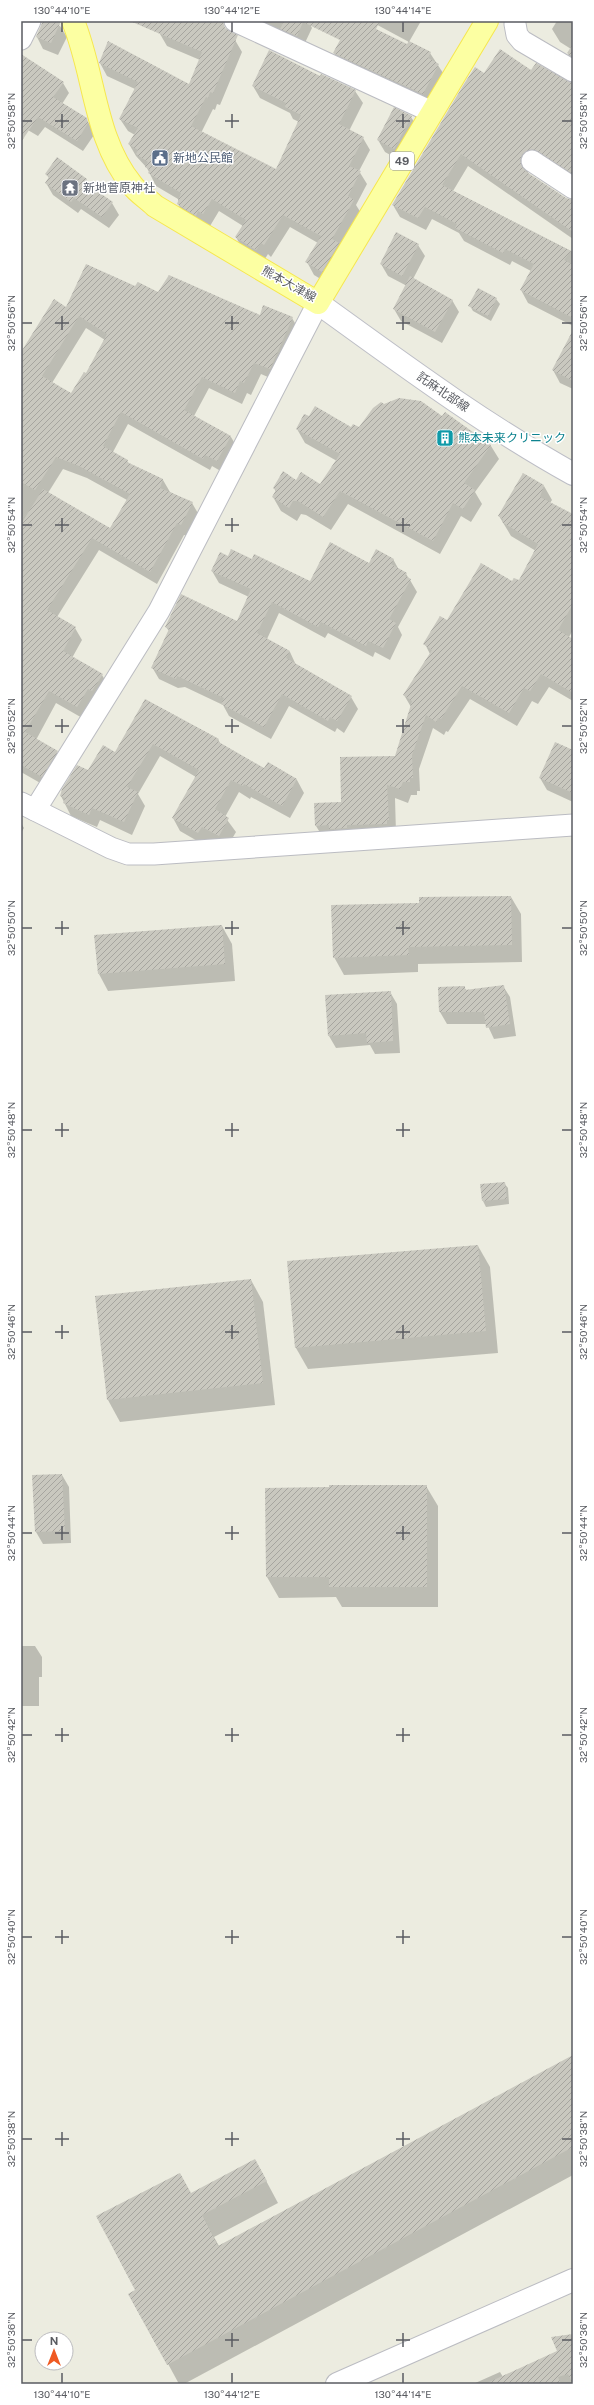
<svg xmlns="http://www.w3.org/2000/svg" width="594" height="2405" font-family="'Public Sans','Noto Sans JP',sans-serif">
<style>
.shadow{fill:#0003;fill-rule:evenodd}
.building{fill:url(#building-hatch);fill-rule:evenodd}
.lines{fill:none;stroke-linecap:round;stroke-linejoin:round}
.minor-casing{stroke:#bbbcc2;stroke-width:23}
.tertiary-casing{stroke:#bbbcc2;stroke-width:24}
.secondary-casing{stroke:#bdbec6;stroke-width:24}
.primary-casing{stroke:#f6e74f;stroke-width:24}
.minor{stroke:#fff;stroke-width:21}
.tertiary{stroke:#fff;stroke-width:22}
.secondary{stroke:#fff;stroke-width:22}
.primary{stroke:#fcffa2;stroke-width:22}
.ticks{fill:none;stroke:#595b61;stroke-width:1.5}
.labels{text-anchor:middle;stroke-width:3;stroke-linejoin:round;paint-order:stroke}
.shield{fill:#fff;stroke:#8b8c90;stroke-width:1}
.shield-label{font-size:11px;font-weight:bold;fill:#595b61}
.service-label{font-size:12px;fill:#4e5e75;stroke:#fff;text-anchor:start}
.worship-label{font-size:12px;fill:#5b616d;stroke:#fff;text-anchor:start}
.street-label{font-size:12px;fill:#595b61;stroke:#fff}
.culture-label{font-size:12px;fill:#0d838f;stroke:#fff;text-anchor:start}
.neatline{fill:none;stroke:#595b61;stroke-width:1.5}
.ticks-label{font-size:10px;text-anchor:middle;fill:#595b61}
</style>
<defs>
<pattern id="building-hatch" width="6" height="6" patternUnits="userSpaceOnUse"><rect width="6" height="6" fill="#c9c8bf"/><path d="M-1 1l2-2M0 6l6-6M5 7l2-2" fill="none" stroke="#a6a59f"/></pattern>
</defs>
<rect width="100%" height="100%" fill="#ecece0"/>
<g class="shadow">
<path d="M44 21H50L60 26 67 37 58 55 43 49 37 37Z"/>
<path d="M166 21H204L235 40 242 52 220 105 217 104 215 110 213 109 201 133 277 171 299 122 293 119 290 113 260 98 253 86 320 78 355 91 363 103 349 131 363 138 370 150 359 171 367 184 356 205 361 213 329 284 314 275 307 262 318 243 290 227 271 257 268 254 263 262 243 250 236 237 243 226 219 211 210 226 185 217 178 204V199L156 186 147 168 136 156 129 144 135 135 128 131 120 119 135 89 107 76 100 63 189 85 200 60 167 46 160 34Z"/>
<path d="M258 21H308L312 28 303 47Z"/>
<path d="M370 21H421L409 42 430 53 445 76 429 105 341 64 334 53 400 61 409 42Z"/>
<path d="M557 21H573V62L568 54 571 49 560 42 552 29Z"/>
<path d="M531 72 573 84V181L528 167V174L566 199 573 200V239L468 166 453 191 573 252V326L528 303 521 290 531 271 512 261 510 265 464 241 459 233 432 219 426 230 400 217 393 205 484 74Z"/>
<path d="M21 74 63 83 69 93 62 104 86 119 93 130 94 135 83 151 45 127 38 136 21 126Z"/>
<path d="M394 109 411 117 418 128 401 161 385 152 378 140Z"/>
<path d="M57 159 87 180 92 189 112 203 119 215 109 228 81 209 78 213 53 195 46 183 49 178 46 174Z"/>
<path d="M418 245 425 256 413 279 452 300 459 312 442 343 401 321 394 309 407 286 388 276 381 264Z"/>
<path d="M136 288 260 316 292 318 299 330 277 381 261 374 251 395 247 393 242 404 209 388 194 416 231 437 238 449 224 473 212 466 210 470 128 424 113 452 127 461 130 465 163 480 170 492 192 503 199 515 188 536 184 535 157 584 99 550 57 617 75 628 82 640 72 658 102 675 109 687 84 719 56 703 36 740 57 752 64 764 49 788 21 772V354L67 308ZM86 328 105 340 86 374 72 394 52 383ZM63 469 87 478 127 500 110 529 48 493Z"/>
<path d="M496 299 500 304 491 321 473 311 470 306Z"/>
<path d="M573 333V389L560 383 553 370Z"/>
<path d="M445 413 491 446 499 459 475 492 482 504 471 522 461 516 440 554 348 504 331 530 306 515 301 514 297 521 281 511 273 497 276 492 274 488 296 481 321 486 337 461 305 443 297 429 360 428 443 417Z"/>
<path d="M544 486 552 500 550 503 573 515V630L569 637 573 640V701L549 687 538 704 532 701 517 726 470 699 448 732 446 731 444 735 433 728 419 769 420 791H417V795H411L408 803 395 798 396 833 324 839 316 826 396 757 411 707 404 695 430 654 425 644 447 621 513 582 519 581 536 551 511 536 499 516Z"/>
<path d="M228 557 253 560 310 582 393 559 399 570 406 574 410 580 417 592 398 627 402 635 390 660 375 652 373 657 328 633 325 638 279 613 267 639 290 652 296 665 351 697 358 709 344 733 337 728 335 732 289 706 271 739 229 716 223 705 185 687 178 688 159 679 152 667 169 631 166 627 237 622 249 597 219 583 212 571Z"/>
<path d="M146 700 218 739 221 745 265 769 268 763 297 780 304 793 290 818 251 797 250 799 239 792 225 817 236 832 226 849 210 840 206 846 180 831 173 818 196 777 160 756 138 794 145 806 132 835 100 820 97 827 71 816 61 796 89 772 116 753Z"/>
<path d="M573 751V802L547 790 540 778Z"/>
<path d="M21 823 24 828 21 833Z"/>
<path d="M511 897 521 914 522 962 418 964V972L344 975 334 957 420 904Z"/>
<path d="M222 926 232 944 235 981 108 991 99 974Z"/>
<path d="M503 986 510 997 516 1036 494 1039 487 1024H447L440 1012 439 988 464 987 467 991Z"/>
<path d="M390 992 397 1004 400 1053 375 1054 370 1045 336 1048 329 1036Z"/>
<path d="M504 1183 508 1188 509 1204 486 1207 483 1201 481 1185Z"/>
<path d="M478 1246 490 1267 498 1353 308 1369 296 1348Z"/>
<path d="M251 1280 263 1302 275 1405 120 1422 108 1400 96 1297Z"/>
<path d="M62 1475 69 1487 71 1543 43 1544 36 1532 33 1476Z"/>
<path d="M426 1486 438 1506V1607H342L336 1597 279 1598 267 1577 266 1489Z"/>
<path d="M21 1646H35L42 1657V1677H39V1706H21Z"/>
<path d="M573 2056V2175L184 2384H179L130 2294 136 2291 192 2194 255 2160 278 2203 214 2237 219 2246Z"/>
<path d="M573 2336V2384H473L500 2372 503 2377 558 2351Z"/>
</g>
<g class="building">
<path d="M43 21H61L51 43 36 37Z"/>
<path d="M130 21H223L225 28 238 35 213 93 210 92 208 98 206 97 191 126 276 169 301 115 285 107 286 103 252 86 269 50 320 76 321 74 356 90 339 124 364 137 349 166 361 171 348 196 354 200 332 239 339 243 322 272 305 262 321 236 283 215 264 245 261 243 256 250 235 237 246 220 212 199 203 214 198 211 196 216 177 204 181 193 148 173 150 170 145 167 148 162 136 154 138 150 128 144 138 128 119 119 138 82 99 63 108 41 189 84 202 52Z"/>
<path d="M284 21H380L376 29 407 44 409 41 431 52 428 58 439 64 423 94 333 53 340 40 303 22 297 36 280 29Z"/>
<path d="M573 44V57L567 53Z"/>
<path d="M500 49 531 70 536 63 573 83V174L533 149 522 154 520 161 525 171 566 198 573 200V232L461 154 442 185 571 251 564 260 573 265V318L520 290 534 264 505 249 503 253 455 228 457 224 425 207 418 218 392 205 464 84 475 67 484 73Z"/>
<path d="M21 54 64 82 53 97 87 118 88 123 77 141 38 117 21 142Z"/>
<path d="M394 107 412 116 394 149 377 140Z"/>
<path d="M57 157 87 179 85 183 113 202 102 217 74 198 71 202 45 183 49 177 45 174Z"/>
<path d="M396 232 419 244 402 276 380 264Z"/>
<path d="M86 264 135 286 138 282 158 292 169 275 260 315 263 305 293 317 270 369 254 363 244 383 240 381 235 393 202 377 184 410 231 436 217 461 205 455 203 459 121 412 103 446 128 460 127 462 163 479 160 488 193 502 181 525 177 523 150 572 92 538 47 610 76 627 63 651 103 674 92 691 88 689 77 707 49 691 25 732 58 751 42 777 21 765V524L43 489 110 528 130 494 79 466 56 457 35 490 21 482V352L54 299 66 307ZM79 316 107 334 86 373 84 372 71 393 42 376Z"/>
<path d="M410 276 453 300 435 332 393 309Z"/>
<path d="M478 288 497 298 488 316 468 306Z"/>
<path d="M573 330V381L552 370Z"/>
<path d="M399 398 421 401 442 416 445 412 491 445 464 483 475 490 463 509 453 503 433 541 340 491 323 517 298 501H293L289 508 272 497 276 490 273 488 283 471 296 480 301 472 320 484 340 454 296 429 304 414 309 416 315 406 351 427 353 424 359 427 373 408 381 402 384 404Z"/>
<path d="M523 473 544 485 540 497 573 514V604L558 630 573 639V693L541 674 530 691 524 688 509 713 462 686 441 719 438 718 436 722 426 715 412 755 413 778H410V782H403L400 789 387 785 389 820H387V824L347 825V828L329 829V825L315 826 314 803 341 802 340 757 395 756 412 701 403 695 432 650 423 644 440 616 447 620 481 563 512 581 514 578 519 580 538 544 502 522 503 519 498 516Z"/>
<path d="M330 542 369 563 376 549 394 559 391 564 407 573 405 576 411 579 389 619 396 623 383 648 368 641 366 646 321 622 318 627 272 602 257 633 290 651 286 658 352 696 337 721 330 717 328 721 282 694 264 727 221 704 224 698 177 676 176 679 151 668 169 629 165 627 181 594 237 621 251 589 211 571 220 552 228 556 231 549 252 559 254 554 310 581Z"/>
<path d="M145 699 219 739 217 741 264 768 268 762 297 779 282 806 244 784 243 786 231 780 215 809 229 818 219 836 202 827 198 833 172 818 199 770 153 744 127 787 138 792 124 822 92 808 89 815 63 803 65 798 60 796 62 789 77 765 88 770 103 745 115 752Z"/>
<path d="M555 742 573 750V793L539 778Z"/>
<path d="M511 896 512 945 408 947 409 955 333 958 331 905 419 903V897Z"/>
<path d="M222 925 225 964 98 974 94 935Z"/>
<path d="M504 985 510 1024 486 1028 484 1012H439L438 987 465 986V990Z"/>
<path d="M391 991 393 1041 367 1043 366 1033 328 1036 325 995Z"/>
<path d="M505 1182 507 1199 482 1201 480 1184Z"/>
<path d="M478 1245 486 1331 295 1348 287 1261Z"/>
<path d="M251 1279 263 1383 107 1400 95 1296Z"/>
<path d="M62 1474 65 1531 35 1532 32 1475Z"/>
<path d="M329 1485H427V1587H329V1577H266L265 1488 329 1487Z"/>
<path d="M573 2055V2147L167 2365 128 2294 135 2290 96 2216 180 2173 191 2193 255 2159 267 2181 202 2215 218 2246Z"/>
<path d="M573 2334V2384L568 2374 558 2377 561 2384H485L557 2351 551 2337Z"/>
</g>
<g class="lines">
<defs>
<g id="minor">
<path d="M235 21 432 112"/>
<path d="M515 24 517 35 522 41 573 71"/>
<path d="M21 39 30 21"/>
<path d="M532 161 573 188"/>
<path d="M21 803 111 848 128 854H154L573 825"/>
<path d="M35 810 159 611 318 303"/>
</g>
<path id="tertiary" d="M337 2384 573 2280"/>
<path id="secondary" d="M318 303C401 363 483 424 573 474"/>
<path id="primary" d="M73 21C95 74 94 139 132 185 138 193 148 199 155 206L318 303 487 21"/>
</defs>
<use href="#minor" class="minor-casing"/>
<use href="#tertiary" class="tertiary-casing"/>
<use href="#secondary" class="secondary-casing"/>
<use href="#primary" class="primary-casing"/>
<use href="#minor" class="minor"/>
<use href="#tertiary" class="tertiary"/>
<use href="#secondary" class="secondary"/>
<use href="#primary" class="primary"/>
</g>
<path class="ticks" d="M62 22V32M232 22V32M403 22V32M62 114V128M232 114V128M403 114V128M22 121H32M55 121H69M225 121H239M396 121H410M562 121H572M62 316V330M232 316V330M403 316V330M22 323H32M55 323H69M225 323H239M396 323H410M562 323H572M62 518V532M232 518V532M403 518V532M22 525H32M55 525H69M225 525H239M396 525H410M562 525H572M62 719V733M232 719V733M403 719V733M22 726H32M55 726H69M225 726H239M396 726H410M562 726H572M62 921V935M232 921V935M403 921V935M22 928H32M55 928H69M225 928H239M396 928H410M562 928H572M62 1123V1137M232 1123V1137M403 1123V1137M22 1130H32M55 1130H69M225 1130H239M396 1130H410M562 1130H572M62 1325V1339M232 1325V1339M403 1325V1339M22 1332H32M55 1332H69M225 1332H239M396 1332H410M562 1332H572M62 1526V1540M232 1526V1540M403 1526V1540M22 1533H32M55 1533H69M225 1533H239M396 1533H410M562 1533H572M62 1728V1742M232 1728V1742M403 1728V1742M22 1735H32M55 1735H69M225 1735H239M396 1735H410M562 1735H572M62 1930V1944M232 1930V1944M403 1930V1944M22 1937H32M55 1937H69M225 1937H239M396 1937H410M562 1937H572M62 2132V2146M232 2132V2146M403 2132V2146M22 2139H32M55 2139H69M225 2139H239M396 2139H410M562 2139H572M232 2333V2347M403 2333V2347M22 2340H32M225 2340H239M396 2340H410M562 2340H572M62 2373V2383M232 2373V2383M403 2373V2383"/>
<defs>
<symbol id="civic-square" viewBox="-11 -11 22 22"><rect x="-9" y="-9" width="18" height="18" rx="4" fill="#5c6f8a" stroke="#fff"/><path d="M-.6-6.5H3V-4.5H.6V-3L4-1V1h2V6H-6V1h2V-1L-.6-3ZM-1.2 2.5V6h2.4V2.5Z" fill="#fff"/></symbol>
<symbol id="temple-square" viewBox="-11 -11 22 22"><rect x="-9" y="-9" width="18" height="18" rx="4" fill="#6b7280" stroke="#fff"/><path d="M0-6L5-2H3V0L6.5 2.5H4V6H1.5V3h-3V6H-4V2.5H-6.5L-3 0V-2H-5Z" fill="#fff"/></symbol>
<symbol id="building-square" viewBox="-11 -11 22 22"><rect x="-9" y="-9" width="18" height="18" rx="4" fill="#0f9aa8" stroke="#fff"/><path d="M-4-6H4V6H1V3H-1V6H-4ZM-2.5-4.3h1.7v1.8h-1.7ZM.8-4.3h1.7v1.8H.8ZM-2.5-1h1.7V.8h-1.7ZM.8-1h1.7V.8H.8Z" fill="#fff"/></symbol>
</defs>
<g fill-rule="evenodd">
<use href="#civic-square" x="150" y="148" width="20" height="20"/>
<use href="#temple-square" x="60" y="178" width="20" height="20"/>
<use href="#building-square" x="435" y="428" width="20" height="20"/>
</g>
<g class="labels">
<rect class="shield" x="390" y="152" width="24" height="18" rx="3"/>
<g class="shield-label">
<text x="402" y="165">49</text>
</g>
<g class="service-label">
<text x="173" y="162">新地公民館</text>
</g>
<g class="worship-label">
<text x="83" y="192">新地菅原神社</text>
</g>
<g class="street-label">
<text transform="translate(289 284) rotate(29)" y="4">熊本大津線</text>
<text transform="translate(443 392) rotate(34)" y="4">託麻北部線</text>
</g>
<g class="culture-label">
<text x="458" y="442">熊本未来クリニック</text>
</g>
</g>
<rect width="594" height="2405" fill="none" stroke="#ffffff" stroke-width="44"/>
<g transform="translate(54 2351)"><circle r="19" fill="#ffffff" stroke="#bdbdc0"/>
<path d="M0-3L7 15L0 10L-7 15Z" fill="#ef5a23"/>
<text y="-6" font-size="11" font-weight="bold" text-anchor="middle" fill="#595b61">N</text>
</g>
<rect x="22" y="22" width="550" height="2361" class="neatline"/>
<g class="ticks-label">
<text x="62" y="14">130°44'10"E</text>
<text x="232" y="14">130°44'12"E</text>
<text x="403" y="14">130°44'14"E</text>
<text transform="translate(11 121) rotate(-90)" y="4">32°50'58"N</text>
<text transform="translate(583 121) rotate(-90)" y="4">32°50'58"N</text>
<text transform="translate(11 323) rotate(-90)" y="4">32°50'56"N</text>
<text transform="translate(583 323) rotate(-90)" y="4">32°50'56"N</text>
<text transform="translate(11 525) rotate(-90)" y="4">32°50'54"N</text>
<text transform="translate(583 525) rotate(-90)" y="4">32°50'54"N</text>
<text transform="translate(11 726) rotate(-90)" y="4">32°50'52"N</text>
<text transform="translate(583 726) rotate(-90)" y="4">32°50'52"N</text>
<text transform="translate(11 928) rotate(-90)" y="4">32°50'50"N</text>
<text transform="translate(583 928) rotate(-90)" y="4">32°50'50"N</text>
<text transform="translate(11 1130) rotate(-90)" y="4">32°50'48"N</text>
<text transform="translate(583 1130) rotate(-90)" y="4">32°50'48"N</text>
<text transform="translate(11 1332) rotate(-90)" y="4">32°50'46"N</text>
<text transform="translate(583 1332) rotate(-90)" y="4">32°50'46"N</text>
<text transform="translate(11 1533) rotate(-90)" y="4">32°50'44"N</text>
<text transform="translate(583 1533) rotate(-90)" y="4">32°50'44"N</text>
<text transform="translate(11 1735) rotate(-90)" y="4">32°50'42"N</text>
<text transform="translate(583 1735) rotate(-90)" y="4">32°50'42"N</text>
<text transform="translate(11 1937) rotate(-90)" y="4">32°50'40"N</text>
<text transform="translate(583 1937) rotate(-90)" y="4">32°50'40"N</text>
<text transform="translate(11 2139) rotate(-90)" y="4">32°50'38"N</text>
<text transform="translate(583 2139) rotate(-90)" y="4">32°50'38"N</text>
<text transform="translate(11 2340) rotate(-90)" y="4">32°50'36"N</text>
<text transform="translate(583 2340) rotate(-90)" y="4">32°50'36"N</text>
<text x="62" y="2398">130°44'10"E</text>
<text x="232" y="2398">130°44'12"E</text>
<text x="403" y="2398">130°44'14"E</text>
</g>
</svg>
